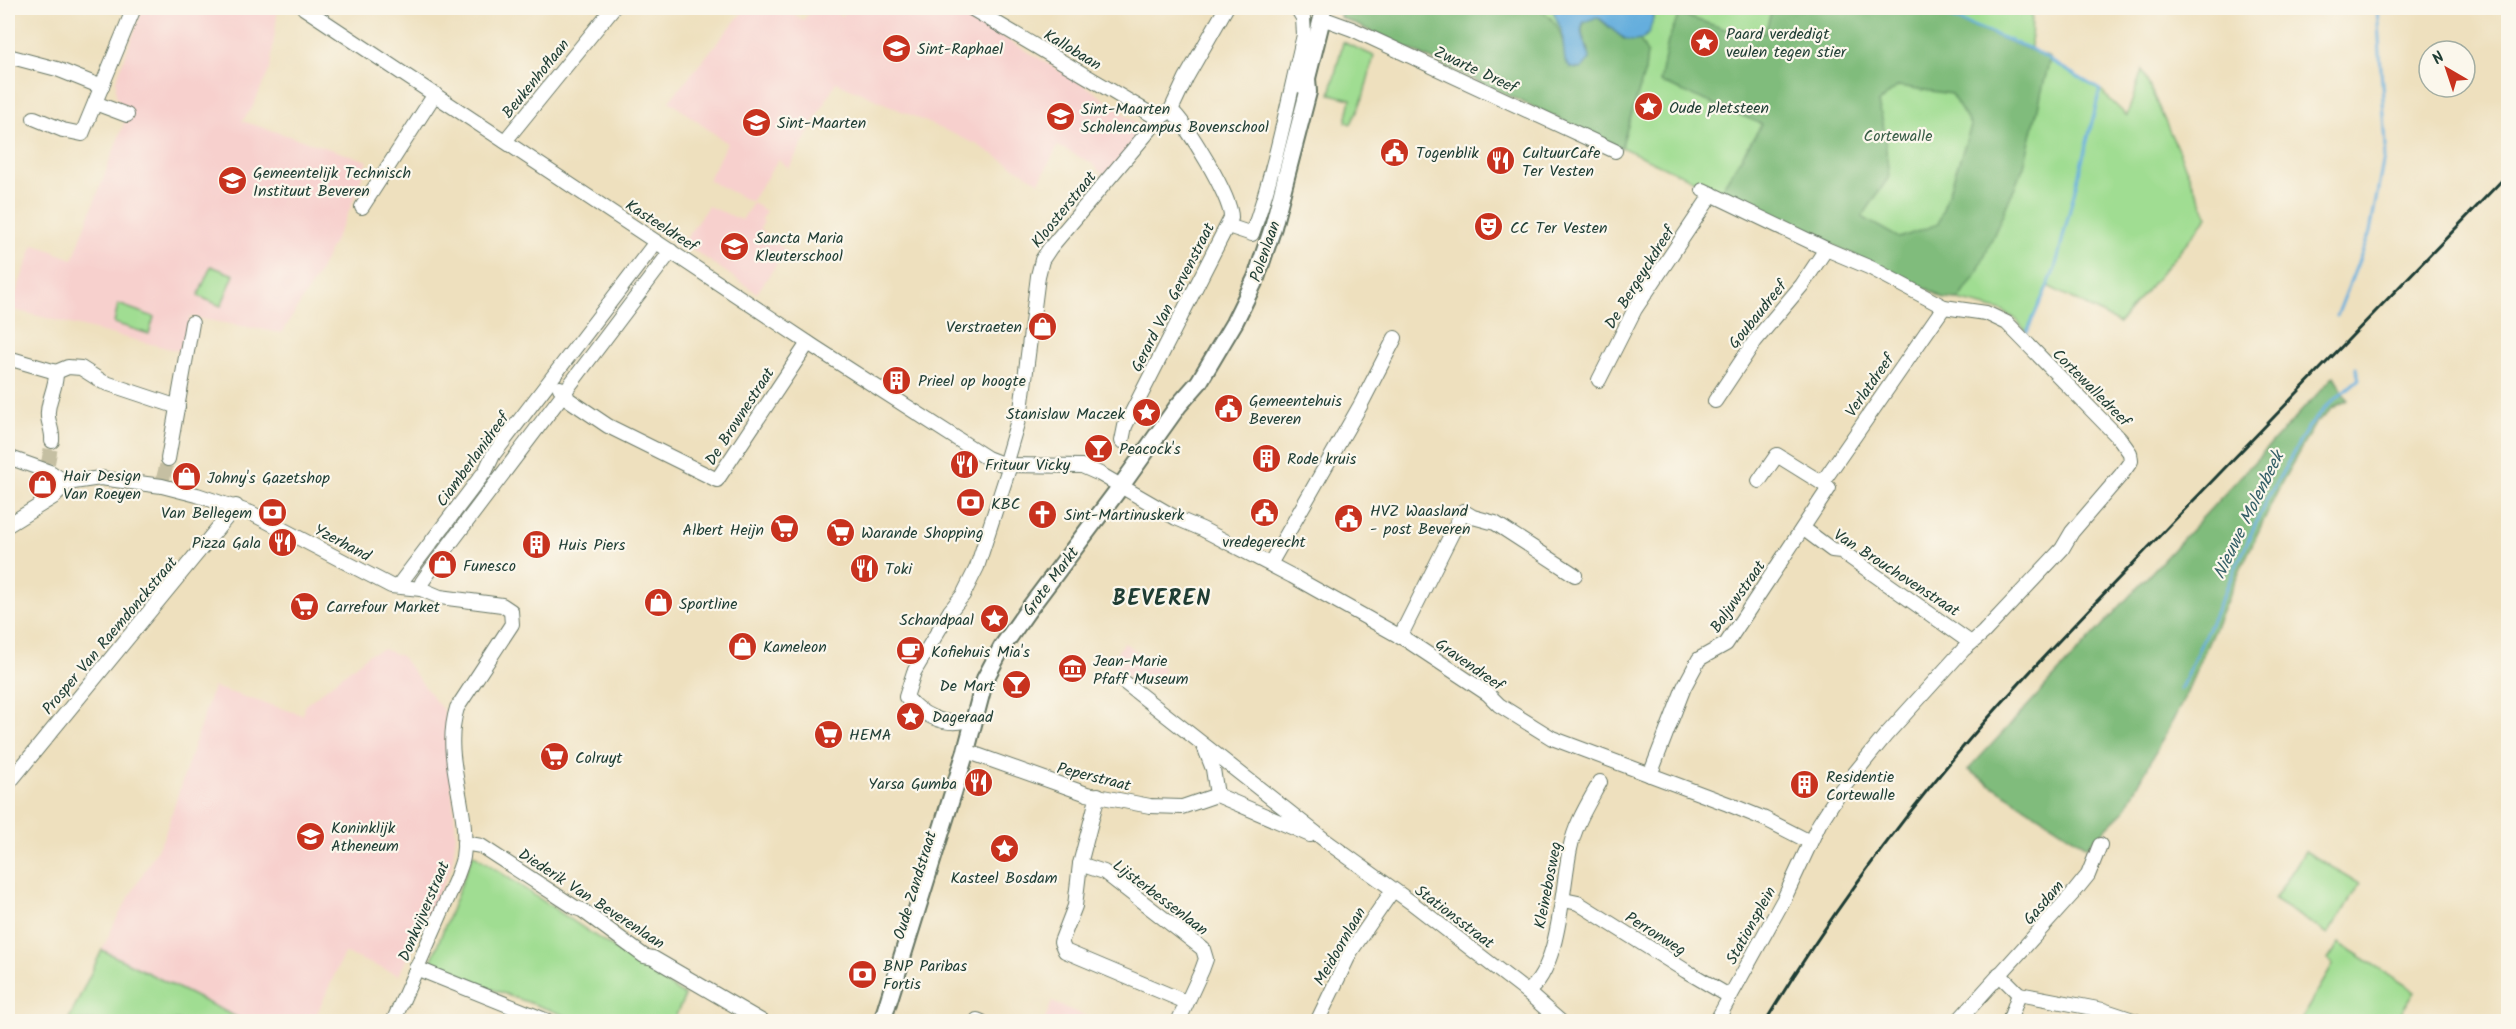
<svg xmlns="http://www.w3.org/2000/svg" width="2516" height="1029" font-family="Kalam,sans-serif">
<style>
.built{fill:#f7d0cd}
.green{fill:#a0dd92;stroke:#608d63;stroke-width:1.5}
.forest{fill:#80bc7c;stroke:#507c58;stroke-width:1.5;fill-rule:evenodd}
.water{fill:#65aedd;stroke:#427688;stroke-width:1.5}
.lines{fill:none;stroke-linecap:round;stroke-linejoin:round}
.stream{stroke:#65aedd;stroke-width:3}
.minor-tunnel{stroke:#c5bfa2;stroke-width:14;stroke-dasharray:14 7;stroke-linecap:butt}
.minor-casing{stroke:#677664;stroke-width:16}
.major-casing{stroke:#677664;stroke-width:20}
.minor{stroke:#fff;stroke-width:14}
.major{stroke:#fff;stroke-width:16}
.rail{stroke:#1f3d34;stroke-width:3}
.labels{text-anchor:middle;stroke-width:4.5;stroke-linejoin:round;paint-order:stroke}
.poi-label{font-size:16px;fill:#1f3d34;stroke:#fbf7ec;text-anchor:start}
.street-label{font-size:16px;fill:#1f3d34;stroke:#fbf7ec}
.park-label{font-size:16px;fill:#395d47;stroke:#fbf7ec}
.water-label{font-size:18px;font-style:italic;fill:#345f67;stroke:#fbf7ec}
.district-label{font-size:22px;font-weight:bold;letter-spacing:1.5px;fill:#1f3d34;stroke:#fbf7ec}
</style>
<rect width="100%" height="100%" fill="#fbf7ec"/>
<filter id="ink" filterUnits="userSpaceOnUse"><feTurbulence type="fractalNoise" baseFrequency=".0167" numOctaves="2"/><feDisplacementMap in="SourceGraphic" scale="12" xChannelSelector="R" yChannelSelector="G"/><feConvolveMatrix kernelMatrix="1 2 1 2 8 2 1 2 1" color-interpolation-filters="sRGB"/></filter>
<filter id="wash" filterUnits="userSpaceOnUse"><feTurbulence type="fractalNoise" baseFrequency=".008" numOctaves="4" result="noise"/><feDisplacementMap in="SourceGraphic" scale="24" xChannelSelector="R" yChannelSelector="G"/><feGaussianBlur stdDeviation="1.35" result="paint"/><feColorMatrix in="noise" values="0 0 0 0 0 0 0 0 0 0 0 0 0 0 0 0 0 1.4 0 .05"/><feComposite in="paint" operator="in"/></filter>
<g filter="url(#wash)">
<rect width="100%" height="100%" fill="#eee0be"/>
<g class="built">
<path d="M143 8H278L270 69 251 110 242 121 368 161 350 209 317 276 282 333 190 317 183 352 10 309 34 244 73 259 127 115 116 96V80Z"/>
<path d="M746 8H785L803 20 813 8H828L841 16 848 8 858 11 860 8H955L1092 90 1145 130 1108 179 1091 163 1058 146 1039 182 976 144 836 82 789 168 778 160 751 202 708 180 727 143 669 101Z"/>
<path d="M753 203 766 211 761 219 764 222 760 228 766 233 765 236 786 250 757 293 683 243 708 206 742 220Z"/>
<path d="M1124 643 1166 669 1152 685 1141 676 1136 683 1109 663Z"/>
<path d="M383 649 401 656 445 713 456 835 452 866 399 975 344 953 314 1021H244L102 950 116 920 164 837 213 687 303 715 304 706 369 654Z"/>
<path d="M1052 1002 1097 1021H1044Z"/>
</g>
<g class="green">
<path d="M1341 8H2032L2031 49 2100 90 2127 116 2142 70 2208 217 2119 323 2048 286 2027 332 2014 318 2002 311 1959 300 1945 299 1928 289 1340 17Z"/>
<path d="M1343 42 1374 56 1363 98 1351 124 1346 122 1351 99 1330 94Z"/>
<path d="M211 266 234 275 221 306 198 296Z"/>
<path d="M118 304 154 317 149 334 114 323Z"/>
<path d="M2305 851 2360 884 2328 934 2274 900Z"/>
<path d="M473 854 685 996 673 1021H581L429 967Z"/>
<path d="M2339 943 2415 991 2396 1021H2300L2333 965 2328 960Z"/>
<path d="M102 950 244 1021H68Z"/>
</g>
<g class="forest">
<path d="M1341 8H1539C1564 25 1561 42 1571 68L1581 69 1589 50C1581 37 1576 19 1597 17L1624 39 1640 40 1647 53 1645 71 1621 148 1340 17Z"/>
<path d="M1772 9 1927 8 2050 58 2024 166 1977 273 1959 300 1945 299 1928 289 1719 193 1762 124 1660 82 1668 41 1679 14 1725 29 1765 33ZM1898 86 1951 94 1971 126 1938 224 1899 238 1862 217 1889 177 1883 122 1878 103Z"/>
<path d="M2334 376 2348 400 2333 408 2315 424 2283 480 2243 564 2181 705 2124 811 2087 847 1968 770Z"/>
</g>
<path class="water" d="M1552 8H1656L1649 33C1629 55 1613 26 1597 17L1584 22C1576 35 1589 46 1590 59L1581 69 1571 68 1565 61 1562 32Z"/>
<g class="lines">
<g class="stream">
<path d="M1927 8 2031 49 2100 90 2055 269 2027 332"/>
<path d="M2337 316 2370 232 2386 146 2377 8"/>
<path d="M2180 690 2266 501 2307 429 2325 408 2359 379 2356 368"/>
</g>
</g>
</g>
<g filter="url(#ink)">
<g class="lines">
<g class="minor-tunnel">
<path d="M48 463 52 441"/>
<path d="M163 479 168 459"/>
</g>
<defs>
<g id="minor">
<path d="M304 8 816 348 987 458 1005 465 1082 466 1100 474 1176 518 1202 529 1292 576 1408 641 1488 694 1499 705 1552 738 1728 804 1765 819 1810 842"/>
<path d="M971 8 1159 119"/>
<path d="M1322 18 1352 29 1615 151"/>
<path d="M8 56 57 69 102 87"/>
<path d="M95 103 127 115"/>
<path d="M34 118 63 130 82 134 134 8"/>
<path d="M505 141 613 8"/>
<path d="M1703 190 1826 249 1871 268 1944 307 1986 313 2007 323 2120 439 2130 453 2131 461 2121 475 2072 532 2062 549 1983 633 1963 650 1885 736 1841 790 1819 824 1784 899 1716 1022"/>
<path d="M362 207 435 94"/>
<path d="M1228 226 1252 234C1275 170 1288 102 1304 35L1303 18 1297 8"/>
<path d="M8 358 56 372 68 367 81 368 103 382 178 407"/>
<path d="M1599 380 1635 309 1712 194"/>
<path d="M560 388 565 391 568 399 608 426 717 480 808 343"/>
<path d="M1715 401 1755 341 1802 285 1826 249"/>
<path d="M52 441C53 432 49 425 48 417 46 403 57 387 56 372"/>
<path d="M1122 441 1125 426 1231 218C1232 198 1186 123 1171 110"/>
<path d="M8 457 50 472 67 483"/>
<path d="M168 459 192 323"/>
<path d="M1005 465 1021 410 1038 276 1042 260 1050 248 1159 119 1171 110 1186 78 1226 8"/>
<path d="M1759 481 1777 455 1822 483"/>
<path d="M8 525 55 496 67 483 100 478 162 486 197 495 251 513 391 586 421 589 440 597 502 605 511 611 512 624 457 708C441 760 471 806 463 857 462 864 458 872 456 879L393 1022"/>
<path d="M1804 529 1832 550 1841 551 1971 643"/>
<path d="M1270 564 1360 406 1395 338"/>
<path d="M398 586 486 470 493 455 656 242"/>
<path d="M421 589 422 582 434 565 671 251"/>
<path d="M1400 637 1463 511 1473 517 1495 523 1575 575"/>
<path d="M1124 682 1326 841 1412 903 1527 992 1561 1022"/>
<path d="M965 721C943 726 920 714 906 697L914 672 950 611 963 595 977 567 1010 465"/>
<path d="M1204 746 1213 769 1217 795 1310 835"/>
<path d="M966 751 1087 794 1150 806 1182 807 1217 795"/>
<path d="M1650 775 1684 687 1699 659 1726 644 1829 488 1822 483 1944 307"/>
<path d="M8 784 236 506"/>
<path d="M1098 795 1080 864 1075 906 1061 942 1065 951 1186 1002"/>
<path d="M464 843 481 846 576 908 582 910 644 956 653 958 763 1022"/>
<path d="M1080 864 1104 872 1203 949 1206 959 1202 970 1178 1022"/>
<path d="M1564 900 1578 903 1686 971 1729 996"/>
<path d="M416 968 550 1022"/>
<path d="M1999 974 2019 994"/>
<path d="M1527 992C1560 970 1562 886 1570 849 1575 824 1588 804 1600 782"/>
<path d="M977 1022V1020L982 1022"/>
<path d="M1317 1022 1351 951 1393 890"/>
<path d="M1957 1022 2075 891 2088 875 2100 845"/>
<path d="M2009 1022 2019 994 2103 1010 2139 1022"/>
</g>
<g id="major">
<path d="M1302 85 1307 78 1322 18V8"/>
<path d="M882 1022 966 751 985 679 1002 647 1028 610 1121 486 1178 406 1199 382 1234 323 1256 278 1273 227 1308 92 1307 78"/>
</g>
</defs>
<use href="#minor" class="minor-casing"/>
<use href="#major" class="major-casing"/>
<use href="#minor" class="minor"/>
<use href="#major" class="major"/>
<path class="rail" d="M1765 1022C1825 923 1893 829 1968 741 2038 660 2115 583 2189 505 2296 395 2402 284 2508 174"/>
</g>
</g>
<defs>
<symbol id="sight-disc" viewBox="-11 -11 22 22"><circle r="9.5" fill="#c8321e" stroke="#fbf7ec"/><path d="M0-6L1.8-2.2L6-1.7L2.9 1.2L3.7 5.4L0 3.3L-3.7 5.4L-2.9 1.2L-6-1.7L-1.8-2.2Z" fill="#fff"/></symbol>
<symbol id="school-disc" viewBox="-11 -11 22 22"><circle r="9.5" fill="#c8321e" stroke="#fbf7ec"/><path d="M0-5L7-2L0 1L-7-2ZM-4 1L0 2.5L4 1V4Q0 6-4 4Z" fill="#fff"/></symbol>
<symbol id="civic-disc" viewBox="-11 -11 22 22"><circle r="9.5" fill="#c8321e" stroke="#fbf7ec"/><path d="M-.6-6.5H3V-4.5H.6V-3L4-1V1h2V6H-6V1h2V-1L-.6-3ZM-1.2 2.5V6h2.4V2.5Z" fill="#fff"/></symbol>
<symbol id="restaurant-disc" viewBox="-11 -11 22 22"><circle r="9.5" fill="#c8321e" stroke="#fbf7ec"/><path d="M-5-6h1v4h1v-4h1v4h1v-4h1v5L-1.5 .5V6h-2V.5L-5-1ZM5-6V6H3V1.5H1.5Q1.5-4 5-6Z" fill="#fff"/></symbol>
<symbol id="theatre-disc" viewBox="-11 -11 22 22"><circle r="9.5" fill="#c8321e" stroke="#fbf7ec"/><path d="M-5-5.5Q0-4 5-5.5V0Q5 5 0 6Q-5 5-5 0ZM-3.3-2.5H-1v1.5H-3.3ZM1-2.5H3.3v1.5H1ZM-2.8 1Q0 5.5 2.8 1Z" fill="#fff"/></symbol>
<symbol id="shop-disc" viewBox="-11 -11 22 22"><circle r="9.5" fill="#c8321e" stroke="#fbf7ec"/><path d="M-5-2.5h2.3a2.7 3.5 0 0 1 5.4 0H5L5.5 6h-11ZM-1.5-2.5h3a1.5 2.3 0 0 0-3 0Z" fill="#fff"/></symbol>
<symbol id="building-disc" viewBox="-11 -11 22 22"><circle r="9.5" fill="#c8321e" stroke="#fbf7ec"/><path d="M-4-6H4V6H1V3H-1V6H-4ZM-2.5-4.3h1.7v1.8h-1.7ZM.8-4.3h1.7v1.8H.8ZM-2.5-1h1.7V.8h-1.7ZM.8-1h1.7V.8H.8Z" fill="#fff"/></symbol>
<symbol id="bar-disc" viewBox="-11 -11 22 22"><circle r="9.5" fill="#c8321e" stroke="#fbf7ec"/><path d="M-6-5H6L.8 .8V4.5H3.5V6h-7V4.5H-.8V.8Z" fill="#fff"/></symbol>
<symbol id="bank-disc" viewBox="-11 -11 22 22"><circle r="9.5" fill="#c8321e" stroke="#fbf7ec"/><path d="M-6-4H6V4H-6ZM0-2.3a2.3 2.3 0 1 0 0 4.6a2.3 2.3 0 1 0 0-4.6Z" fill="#fff"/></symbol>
<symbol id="church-disc" viewBox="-11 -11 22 22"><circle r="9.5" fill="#c8321e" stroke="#fbf7ec"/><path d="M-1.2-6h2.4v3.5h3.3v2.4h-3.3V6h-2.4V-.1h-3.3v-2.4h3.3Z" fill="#fff"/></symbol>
<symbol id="supermarket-disc" viewBox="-11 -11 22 22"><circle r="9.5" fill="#c8321e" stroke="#fbf7ec"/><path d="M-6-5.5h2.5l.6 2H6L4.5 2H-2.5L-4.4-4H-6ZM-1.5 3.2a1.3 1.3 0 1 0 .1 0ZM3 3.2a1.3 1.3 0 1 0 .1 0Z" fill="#fff"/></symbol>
<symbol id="cafe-disc" viewBox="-11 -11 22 22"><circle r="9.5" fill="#c8321e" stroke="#fbf7ec"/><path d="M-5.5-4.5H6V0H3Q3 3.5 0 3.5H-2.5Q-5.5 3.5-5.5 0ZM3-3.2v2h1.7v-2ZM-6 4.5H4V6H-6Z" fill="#fff"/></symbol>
<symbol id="museum-disc" viewBox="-11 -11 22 22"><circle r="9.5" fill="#c8321e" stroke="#fbf7ec"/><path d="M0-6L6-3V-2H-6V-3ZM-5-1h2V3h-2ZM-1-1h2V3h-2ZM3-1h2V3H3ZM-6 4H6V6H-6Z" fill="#fff"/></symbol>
</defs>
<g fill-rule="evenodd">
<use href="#sight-disc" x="1688" y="26" width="33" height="33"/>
<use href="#school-disc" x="880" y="32" width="33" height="33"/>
<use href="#sight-disc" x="1632" y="90" width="33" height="33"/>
<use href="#school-disc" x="1044" y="100" width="33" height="33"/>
<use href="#school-disc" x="740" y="106" width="33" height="33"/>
<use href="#civic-disc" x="1378" y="136" width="33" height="33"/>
<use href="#restaurant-disc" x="1484" y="144" width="33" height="33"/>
<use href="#school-disc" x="216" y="164" width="33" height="33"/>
<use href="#theatre-disc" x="1472" y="210" width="33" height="33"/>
<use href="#school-disc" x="718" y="230" width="33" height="33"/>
<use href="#shop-disc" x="1026" y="310" width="33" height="33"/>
<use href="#building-disc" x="880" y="364" width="33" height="33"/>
<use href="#civic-disc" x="1212" y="392" width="33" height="33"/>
<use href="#sight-disc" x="1130" y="396" width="33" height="33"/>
<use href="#bar-disc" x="1082" y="432" width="33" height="33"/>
<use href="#building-disc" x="1250" y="442" width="33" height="33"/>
<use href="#restaurant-disc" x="948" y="448" width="33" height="33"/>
<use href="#shop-disc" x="170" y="460" width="33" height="33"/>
<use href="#shop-disc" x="26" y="468" width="33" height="33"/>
<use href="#bank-disc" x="954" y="486" width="33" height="33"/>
<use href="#bank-disc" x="256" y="496" width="33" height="33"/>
<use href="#civic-disc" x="1248" y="496" width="33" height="33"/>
<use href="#church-disc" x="1026" y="498" width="33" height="33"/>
<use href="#civic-disc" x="1332" y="502" width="33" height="33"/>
<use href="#supermarket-disc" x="768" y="512" width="33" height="33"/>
<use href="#supermarket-disc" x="824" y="516" width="33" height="33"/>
<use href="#restaurant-disc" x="266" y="526" width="33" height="33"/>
<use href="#building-disc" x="520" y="528" width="33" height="33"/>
<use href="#shop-disc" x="426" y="548" width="33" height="33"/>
<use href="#restaurant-disc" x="848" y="552" width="33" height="33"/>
<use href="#shop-disc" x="642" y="586" width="33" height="33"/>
<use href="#supermarket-disc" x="288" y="590" width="33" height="33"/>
<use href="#sight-disc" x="978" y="602" width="33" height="33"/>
<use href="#shop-disc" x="726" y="630" width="33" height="33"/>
<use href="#cafe-disc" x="894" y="634" width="33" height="33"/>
<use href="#museum-disc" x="1056" y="652" width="33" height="33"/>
<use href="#bar-disc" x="1000" y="668" width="33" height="33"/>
<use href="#sight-disc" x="894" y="700" width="33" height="33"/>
<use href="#supermarket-disc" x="812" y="718" width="33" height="33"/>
<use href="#supermarket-disc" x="538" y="740" width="33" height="33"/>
<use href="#restaurant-disc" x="962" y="766" width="33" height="33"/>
<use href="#building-disc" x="1788" y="768" width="33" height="33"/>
<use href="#school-disc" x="294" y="820" width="33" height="33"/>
<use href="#sight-disc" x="988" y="832" width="33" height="33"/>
<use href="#bank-disc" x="846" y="958" width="33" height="33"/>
</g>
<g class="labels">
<g class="poi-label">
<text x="1726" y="39">Paard verdedigt<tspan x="1726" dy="18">veulen tegen stier</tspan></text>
<text x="917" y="54">Sint-Raphael</text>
<text x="1669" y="113">Oude pletsteen</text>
<text x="1081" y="114">Sint-Maarten<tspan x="1081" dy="18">Scholencampus Bovenschool</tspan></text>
<text x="777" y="128">Sint-Maarten</text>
<text x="1416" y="158">Togenblik</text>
<text x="1522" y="158">CultuurCafe<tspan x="1522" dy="18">Ter Vesten</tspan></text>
<text x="253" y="178">Gemeentelijk Technisch<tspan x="253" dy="18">Instituut Beveren</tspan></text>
<text x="1510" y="233">CC Ter Vesten</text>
<text x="755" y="243">Sancta Maria<tspan x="755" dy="18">Kleuterschool</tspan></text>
<text x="1022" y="332" text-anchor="end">Verstraeten</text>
<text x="918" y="386">Prieel op hoogte</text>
<text x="1249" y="406">Gemeentehuis<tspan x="1249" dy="18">Beveren</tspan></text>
<text x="1125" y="419" text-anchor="end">Stanislaw Maczek</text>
<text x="1119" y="454">Peacock's</text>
<text x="1287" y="464">Rode kruis</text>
<text x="985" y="470">Frituur Vicky</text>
<text x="63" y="481">Hair Design<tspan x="63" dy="18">Van Roeyen</tspan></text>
<text x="207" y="483">Johny's Gazetshop</text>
<text x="991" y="509">KBC</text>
<text x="1370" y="516">HVZ Waasland<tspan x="1370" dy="18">- post Beveren</tspan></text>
<text x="252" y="518" text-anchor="end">Van Bellegem</text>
<text x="1064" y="520">Sint-Martinuskerk</text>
<text x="764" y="535" text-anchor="end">Albert Heijn</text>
<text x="861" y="538">Warande Shopping</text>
<text x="1264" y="547" text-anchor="middle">vredegerecht</text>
<text x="261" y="548" text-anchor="end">Pizza Gala</text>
<text x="558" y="550">Huis Piers</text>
<text x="463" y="571">Funesco</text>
<text x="885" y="574">Toki</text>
<text x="679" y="609">Sportline</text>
<text x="326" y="612">Carrefour Market</text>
<text x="974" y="625" text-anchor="end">Schandpaal</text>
<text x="763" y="652">Kameleon</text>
<text x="931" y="657">Kofiehuis Mia's</text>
<text x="1093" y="666">Jean-Marie<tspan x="1093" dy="18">Pfaff Museum</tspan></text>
<text x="995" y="691" text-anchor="end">De Mart</text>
<text x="932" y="722">Dageraad</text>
<text x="849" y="740">HEMA</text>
<text x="575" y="763">Colruyt</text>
<text x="1826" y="782">Residentie<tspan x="1826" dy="18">Cortewalle</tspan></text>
<text x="957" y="789" text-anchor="end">Yarsa Gumba</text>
<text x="331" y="833">Koninklijk<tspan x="331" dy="18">Atheneum</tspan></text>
<text x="1004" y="883" text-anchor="middle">Kasteel Bosdam</text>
<text x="883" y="971">BNP Paribas<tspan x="883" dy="18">Fortis</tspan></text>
</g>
<g class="street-label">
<text transform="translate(1073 49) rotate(31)" y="6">Kallobaan</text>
<text transform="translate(1476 69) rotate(25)" y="6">Zwarte Dreef</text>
<text transform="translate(535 78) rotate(-51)" y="6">Beukenhoflaan</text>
<text transform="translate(1063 209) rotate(-51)" y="6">Kloosterstraat</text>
<text transform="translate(662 225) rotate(33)" y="6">Kasteeldreef</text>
<text transform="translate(1264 251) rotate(-71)" y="6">Polenlaan</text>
<text transform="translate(1639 277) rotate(-58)" y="6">De Bergeyckdreef</text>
<text transform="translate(1172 297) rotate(-63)" y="6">Gerard Van Gervenstraat</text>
<text transform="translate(1757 314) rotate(-51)" y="6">Goubaudreef</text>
<text transform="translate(1869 385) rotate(-55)" y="6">Verlatdreef</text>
<text transform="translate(2092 387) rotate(45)" y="6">Cortewalledreef</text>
<text transform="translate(739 416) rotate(-57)" y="6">De Brownestraat</text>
<text transform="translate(472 459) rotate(-54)" y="6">Ciamberlanidreef</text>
<text transform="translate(343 542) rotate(28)" y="6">Yzerhand</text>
<text transform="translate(1897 572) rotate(33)" y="6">Van Brouchovenstraat</text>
<text transform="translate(1050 581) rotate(-53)" y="6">Grote Markt</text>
<text transform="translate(1737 596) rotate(-55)" y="6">Baljuwstraat</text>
<text transform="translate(109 635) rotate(-50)" y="6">Prosper Van Raemdonckstraat</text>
<text transform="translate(1470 664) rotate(35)" y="6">Gravendreef</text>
<text transform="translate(1094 776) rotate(14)" y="6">Peperstraat</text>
<text transform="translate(914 885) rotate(-73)" y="6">Oude Zandstraat</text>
<text transform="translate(1547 885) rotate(-79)" y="6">Kleinebosweg</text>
<text transform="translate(1161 897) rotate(37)" y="6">Lijsterbessenlaan</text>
<text transform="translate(592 898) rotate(33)" y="6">Diederik Van Beverenlaan</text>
<text transform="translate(2043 902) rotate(-49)" y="6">Gasdam</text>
<text transform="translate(423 911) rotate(-67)" y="6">Donkvijverstraat</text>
<text transform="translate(1455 916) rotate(37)" y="6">Stationsstraat</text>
<text transform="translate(1750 925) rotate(-61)" y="6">Stationsplein</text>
<text transform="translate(1656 933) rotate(32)" y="6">Perronweg</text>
<text transform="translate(1339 946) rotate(-60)" y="6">Meidoornlaan</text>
</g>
<g class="park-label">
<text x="1898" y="141">Cortewalle</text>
</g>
<g class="water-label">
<text transform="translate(2248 515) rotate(-64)" y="6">Nieuwe Molenbeek</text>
</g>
<g class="district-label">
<text x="1162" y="605">BEVEREN</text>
</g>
</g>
<rect width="2516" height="1029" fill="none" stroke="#fbf7ec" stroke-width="30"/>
<g transform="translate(2447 69) rotate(321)"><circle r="28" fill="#fbf7ec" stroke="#a3ada2" stroke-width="1.5"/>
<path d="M0-4.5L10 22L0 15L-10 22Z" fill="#c8321e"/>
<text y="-9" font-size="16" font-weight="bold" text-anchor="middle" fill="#1f3d34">N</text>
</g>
</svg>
